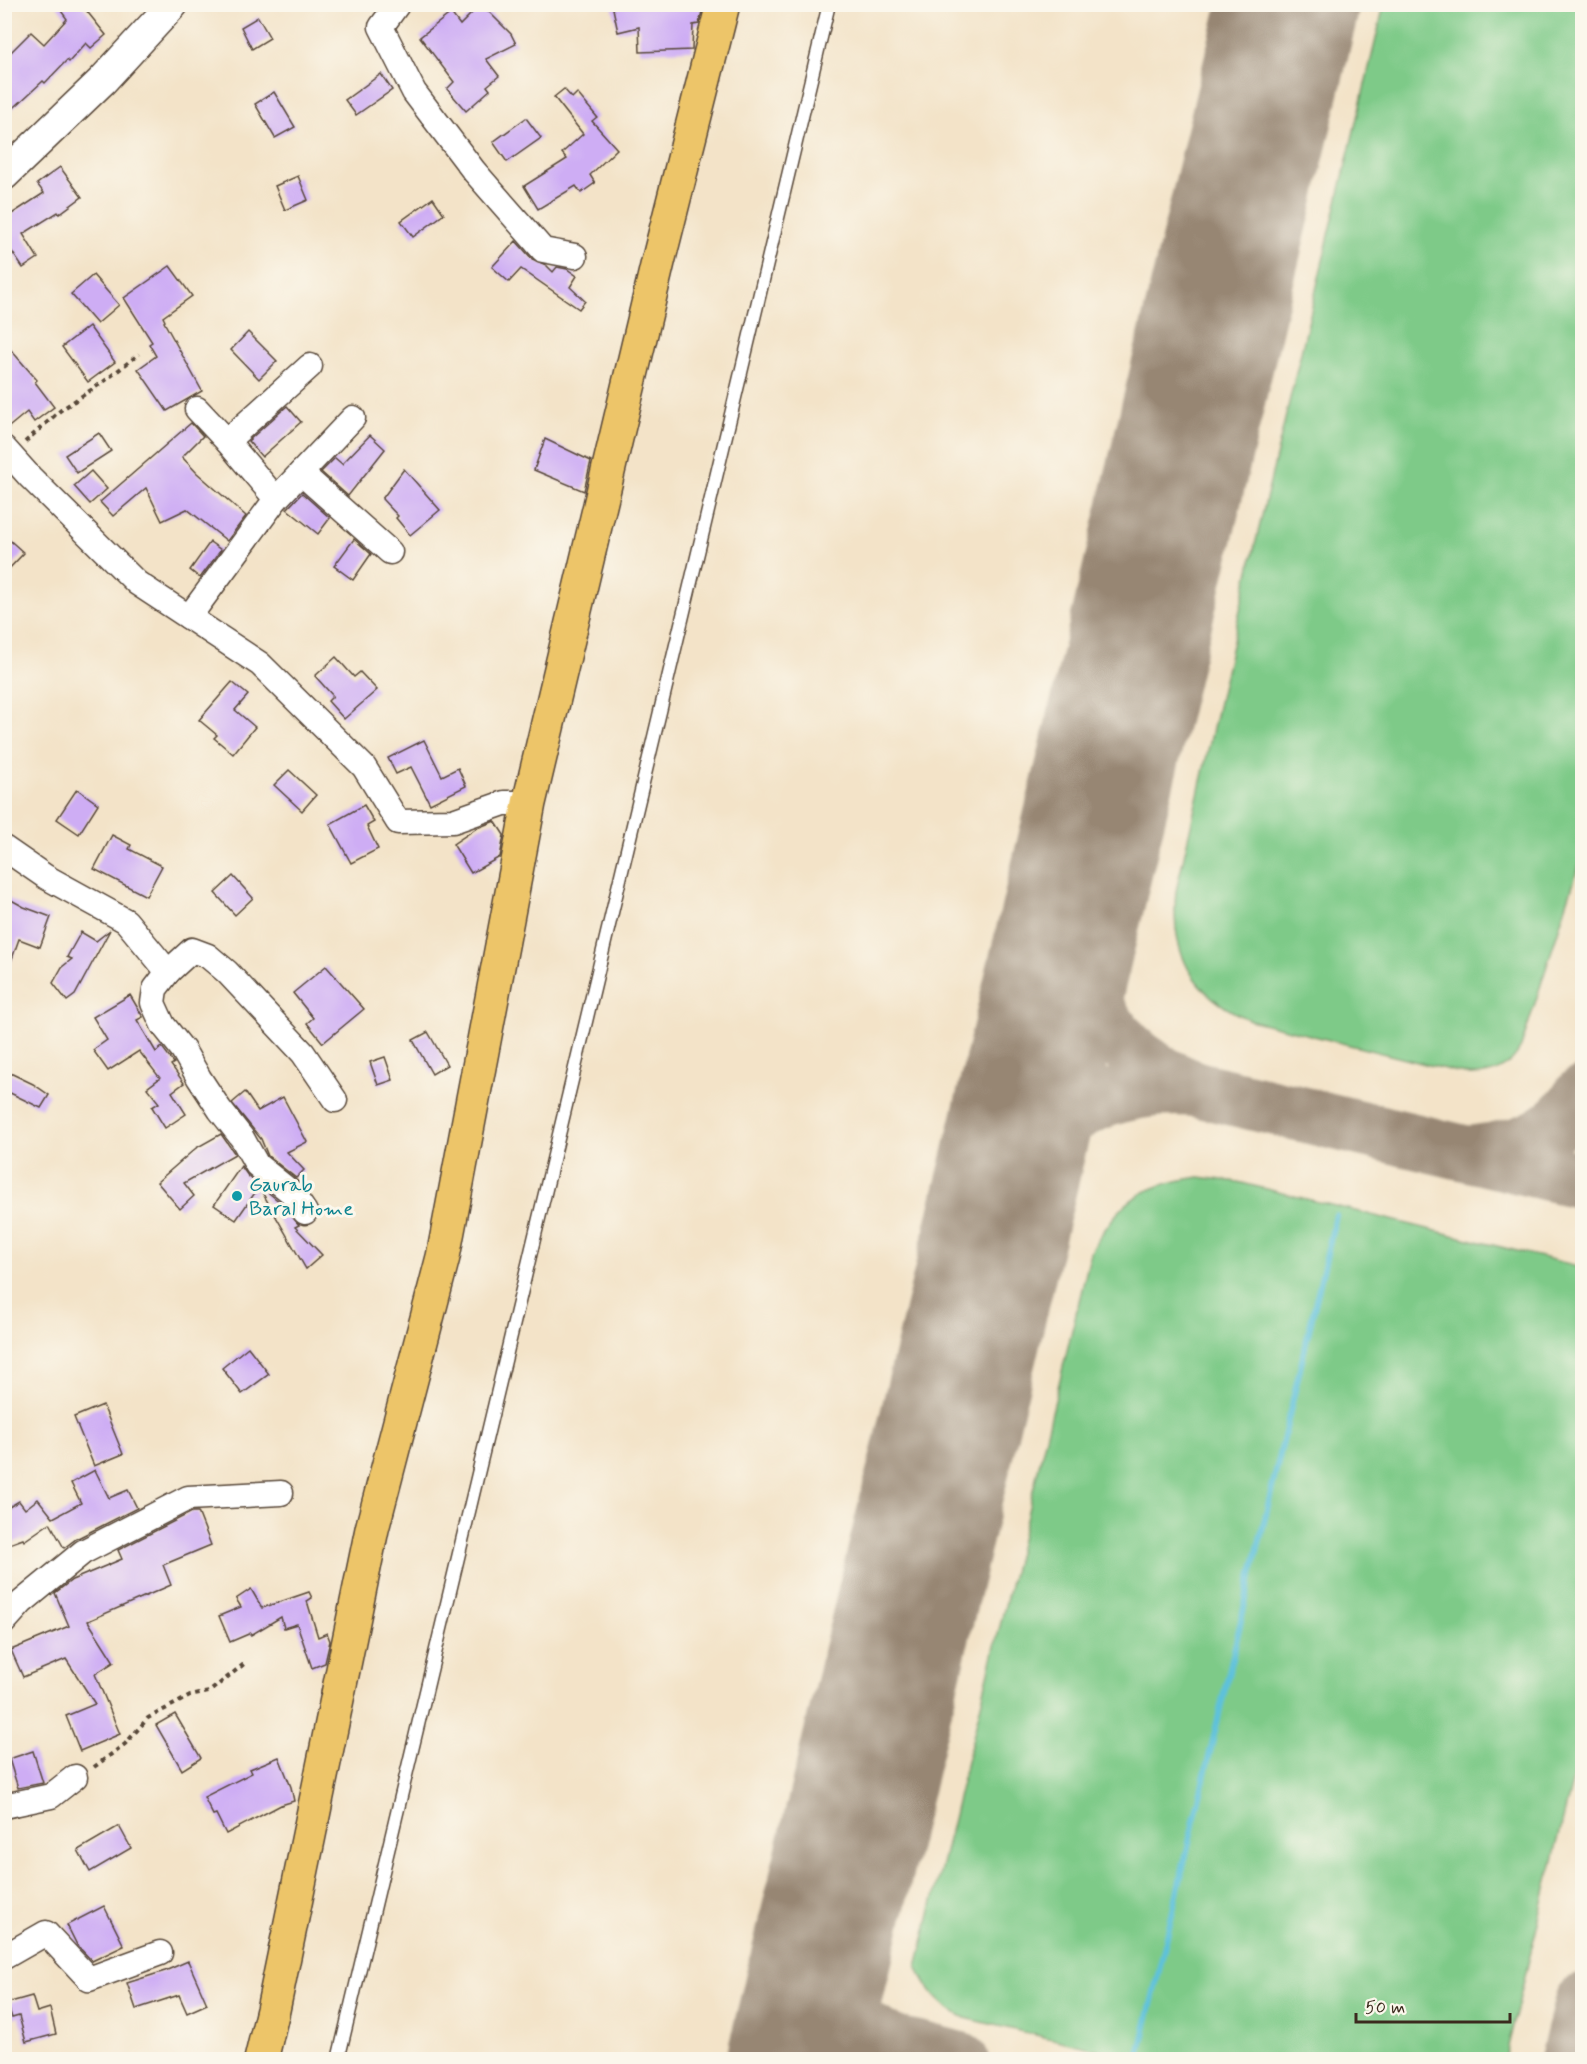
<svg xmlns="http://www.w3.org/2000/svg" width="1587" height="2064" font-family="Mynerve,sans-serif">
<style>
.green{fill:#7eca88;stroke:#5c7a53;stroke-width:1.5}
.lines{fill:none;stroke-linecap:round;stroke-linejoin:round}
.stream{stroke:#5dc1db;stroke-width:6}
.taxiway{stroke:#978673;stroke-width:56}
.runway{stroke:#978673;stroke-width:140}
.building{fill:#ceadf4}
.service-casing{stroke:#574638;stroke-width:15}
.minor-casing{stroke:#574638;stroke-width:27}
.tertiary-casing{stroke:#574638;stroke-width:33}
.primary-casing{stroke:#574638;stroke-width:36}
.path{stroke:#574638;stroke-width:4;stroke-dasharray:4.5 4.5;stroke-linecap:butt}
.service{stroke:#fff;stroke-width:12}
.minor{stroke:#fff;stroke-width:24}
.tertiary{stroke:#fff;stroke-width:30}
.primary{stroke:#edc569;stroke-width:33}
.culture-dot{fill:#0f9aa8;stroke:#fbf7ec;stroke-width:2}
.labels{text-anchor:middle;stroke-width:6;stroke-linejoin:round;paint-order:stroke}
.culture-label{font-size:21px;fill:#0d838f;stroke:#fbf7ec;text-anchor:start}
</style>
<rect width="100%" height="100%" fill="#fbf7ec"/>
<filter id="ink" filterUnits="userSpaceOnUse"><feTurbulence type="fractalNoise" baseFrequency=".0167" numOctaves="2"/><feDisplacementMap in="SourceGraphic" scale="12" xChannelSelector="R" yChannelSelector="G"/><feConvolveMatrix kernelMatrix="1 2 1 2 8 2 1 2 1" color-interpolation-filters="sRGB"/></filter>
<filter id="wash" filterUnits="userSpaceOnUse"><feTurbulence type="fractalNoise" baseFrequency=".008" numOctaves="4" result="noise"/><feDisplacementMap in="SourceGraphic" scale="24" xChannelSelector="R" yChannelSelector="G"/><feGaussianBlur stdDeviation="1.35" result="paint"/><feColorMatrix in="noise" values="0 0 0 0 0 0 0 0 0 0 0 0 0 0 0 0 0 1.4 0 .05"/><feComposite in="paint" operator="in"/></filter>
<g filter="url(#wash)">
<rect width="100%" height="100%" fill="#f3e3c8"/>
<g class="green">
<path d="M1384 5H1582V856L1521 1047C1510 1068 1492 1076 1469 1075L1250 1020C1191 995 1170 953 1176 891L1250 566Z"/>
<path d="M1199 1177 1238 1182 1582 1267V1741L1505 2059H1136L965 2018C941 2006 928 1991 917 1967L1091 1252C1119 1201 1141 1185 1199 1177Z"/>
</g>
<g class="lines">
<path class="stream" d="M1138 2060 1336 1215"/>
<g class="taxiway">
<path d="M1078 886C1077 905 1075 925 1077 945 1081 995 1113 1043 1155 1069 1167 1077 1182 1083 1196 1089"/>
<path d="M1474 1153C1522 1148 1556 1136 1582 1094"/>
<path d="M1000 1210C1010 1191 1019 1171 1032 1154 1071 1101 1134 1084 1196 1089L1582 1181"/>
<path d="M831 1917C830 1930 828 1943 828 1955 829 1997 857 2029 895 2044"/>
<path d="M826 2060C867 2029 916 2049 961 2060"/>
<path d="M1568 2060 1582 2002"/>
</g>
<path class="runway" d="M797 2060 1289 4"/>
</g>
<g id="blocks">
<g class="building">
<path d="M56 4H81L106 35 91 48 86 43 69 62 67 60 45 83 43 81 4 117V59L31 32 44 44 67 19Z"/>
<path d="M481 4 511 34 516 44 486 59 499 76 487 86 490 90 466 111 447 89 454 82 420 37 451 13 460 25Z"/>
<path d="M612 4H688V8L703 7 699 24 693 25 692 50 640 52 639 27 618 32Z"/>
<path d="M258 17 270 38 252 49 241 27Z"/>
<path d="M381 74 392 90 356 115 345 100Z"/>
<path d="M564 89 572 98 577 93 597 117 592 121 617 149 590 175 595 183 581 193 576 186 538 209 524 186 567 159 562 153 583 134 554 97Z"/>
<path d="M274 92 295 127 275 138 255 104Z"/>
<path d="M526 118 541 138 507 162 493 142Z"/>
<path d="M60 167 82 197 59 214 58 212 23 234 38 258 23 268 4 240V219L44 193 37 184Z"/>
<path d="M298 176 308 200 285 210 275 186Z"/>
<path d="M433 198 444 214 413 237 401 221Z"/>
<path d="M516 241 532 259 546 265 553 272 557 267 567 269 577 276 570 287 585 301 579 309 521 269 509 282 492 267Z"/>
<path d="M170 266 192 296 163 317 165 321 164 322 202 391 167 411 138 369 156 356 149 344 152 342 124 298Z"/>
<path d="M93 275 119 305 97 324 71 294Z"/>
<path d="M89 326 115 362 88 382 62 347Z"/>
<path d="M248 332 277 361 259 379 231 350Z"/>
<path d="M4 342 37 380 35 382 54 407 34 422 27 412 4 431Z"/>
<path d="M287 406 301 422 262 457 248 441Z"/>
<path d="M191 423 203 436 182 457 197 473 246 516 227 541 187 509 162 521 146 488 113 516 100 502Z"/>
<path d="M99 433 111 451 77 473 65 455Z"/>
<path d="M370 435 385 449 348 496 321 472 335 458 342 464Z"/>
<path d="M545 439 591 461 584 491 534 470Z"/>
<path d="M404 469 440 510 410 535 396 518 398 516 382 499Z"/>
<path d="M91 471 107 489 90 504 74 486Z"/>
<path d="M302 493 330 518 318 534 287 509Z"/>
<path d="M4 535 24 553 4 574Z"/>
<path d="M354 539 371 554 353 580 334 566Z"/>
<path d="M210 542 221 550 200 578 190 570Z"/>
<path d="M336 657 354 677 360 672 377 690 344 719 328 701 333 696 315 676Z"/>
<path d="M232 682 248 695 235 710 255 727 233 754 214 738 217 735 199 720Z"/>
<path d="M424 740 442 776 458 768 466 786 430 804 411 767 396 774 388 758Z"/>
<path d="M289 770 316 795 302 811 274 785Z"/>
<path d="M77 789 98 804 79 834 57 819Z"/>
<path d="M364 805 374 822 367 826 378 849 351 863 330 824Z"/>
<path d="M495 821 504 835 500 857 471 873 453 844 477 828Z"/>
<path d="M112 835 131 845 129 849 162 866 146 896 94 869Z"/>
<path d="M233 876 253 898 235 915 215 893Z"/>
<path d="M4 896 24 907 51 917 40 947 19 939 7 973H4Z"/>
<path d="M110 930 75 995 67 1001 53 983 62 967 72 959 67 957 81 932 96 941Z"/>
<path d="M326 966 364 1009 323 1043 307 1023 313 1018 293 993Z"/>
<path d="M130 995 143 1017 137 1020 156 1052 162 1047 174 1063 171 1065 184 1083 172 1092 186 1114 165 1128 152 1107 159 1103 147 1088 160 1078 139 1051 108 1071 93 1050 107 1040 93 1017Z"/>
<path d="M428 1032 447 1065 432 1074 413 1040Z"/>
<path d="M385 1057 393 1080 378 1085 370 1062Z"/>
<path d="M4 1070 33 1084 49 1095 41 1108 4 1090Z"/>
<path d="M245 1092 258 1111 283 1097 307 1142 287 1152 304 1170 296 1178 268 1156 261 1139 232 1103Z"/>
<path d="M221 1134 235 1154 184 1183 194 1196 180 1209 157 1182 196 1148Z"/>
<path d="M241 1166 248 1176 281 1203 299 1225 295 1227 322 1255 306 1269 259 1187 236 1220 214 1205Z"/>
<path d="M248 1347 269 1374 242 1394 222 1368Z"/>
<path d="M103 1405 123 1454 94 1466 74 1417Z"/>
<path d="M95 1470 109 1498 128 1490 137 1508 76 1539 64 1548 50 1523 24 1541 23 1539 4 1546V1510L19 1501 25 1509 38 1499 53 1518 81 1503 71 1483Z"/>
<path d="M192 1512H198L211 1545 163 1565 171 1585 88 1621 114 1662 95 1674 120 1734 80 1751 66 1716 95 1704 66 1659 23 1677 11 1650 69 1626 55 1593 72 1580 122 1559 118 1550Z"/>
<path d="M251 1589 262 1608 309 1592 312 1598 307 1601 318 1637 327 1633 330 1641 325 1663 312 1668 297 1624 284 1628 281 1617 251 1635V1633L230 1642 219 1616 241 1607 236 1599Z"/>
<path d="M175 1714 201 1758 182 1770 156 1725Z"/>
<path d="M33 1751 43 1783 18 1788 9 1759Z"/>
<path d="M279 1757 291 1787 294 1801 281 1805 226 1834 216 1814 213 1815 204 1797 252 1773 250 1769Z"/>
<path d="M119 1826 131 1848 90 1872 78 1850Z"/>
<path d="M104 1906 124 1946 92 1961 77 1945 67 1925Z"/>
<path d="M188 1961 207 2004 187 2013 179 1995 136 2009 127 1983 165 1971Z"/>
<path d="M32 1996 37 2012 50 2008 56 2034 26 2042 19 2016 12 2018 7 2003Z"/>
</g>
</g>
</g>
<g filter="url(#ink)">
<use href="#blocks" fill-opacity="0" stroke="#574638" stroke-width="1.5"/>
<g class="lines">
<defs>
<path id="service" d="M338 2060 829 4"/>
<g id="minor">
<path d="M397 5 381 27 414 92 474 171 543 250 575 256"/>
<path d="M197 409 227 441 310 366"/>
<path d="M227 441 276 499"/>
<path d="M4 448 30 477 137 583 260 664 364 767 398 822 453 821 504 803H529"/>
<path d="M301 473 390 552"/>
<path d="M189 617 276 499 353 418"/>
<path d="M4 848 46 877 126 921 168 972"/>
<path d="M305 1212 292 1193 257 1165 242 1138 220 1110 199 1078 183 1050 163 1025 153 1003 155 989 168 972 192 950 208 956 227 972 303 1053 335 1100"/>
<path d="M4 1622 22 1602 83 1552 188 1498 281 1493"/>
<path d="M4 1806 51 1796 75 1777"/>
<path d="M4 1957 46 1933 89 1979 160 1953"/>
</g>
<path id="tertiary" d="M4 175 102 81 173 4"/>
<path id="primary" d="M261 2060 273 2010 372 1529 443 1257 529 803 658 262 723 4"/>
</defs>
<use href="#service" class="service-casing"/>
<use href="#minor" class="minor-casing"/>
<use href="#tertiary" class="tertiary-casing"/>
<use href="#primary" class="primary-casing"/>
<g class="path">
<path d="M25 442 61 410 106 380 139 354"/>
<path d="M94 1767 125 1744 148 1718 190 1696 209 1692 244 1664"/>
</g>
<use href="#service" class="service"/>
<use href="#minor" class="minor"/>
<use href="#tertiary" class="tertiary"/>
<use href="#primary" class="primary"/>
</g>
</g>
<circle class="culture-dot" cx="237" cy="1196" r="6"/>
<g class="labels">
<g class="culture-label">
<text x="249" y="1191">Gaurab<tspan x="249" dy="24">Baral Home</tspan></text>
</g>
</g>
<rect width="1587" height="2064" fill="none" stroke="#fbf7ec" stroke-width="24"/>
<path d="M1356 2013v9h154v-9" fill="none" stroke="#3b2a1e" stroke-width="3"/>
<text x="1365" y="2013" font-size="18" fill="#3b2a1e" stroke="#fbf7ec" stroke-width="4.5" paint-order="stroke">50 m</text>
</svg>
